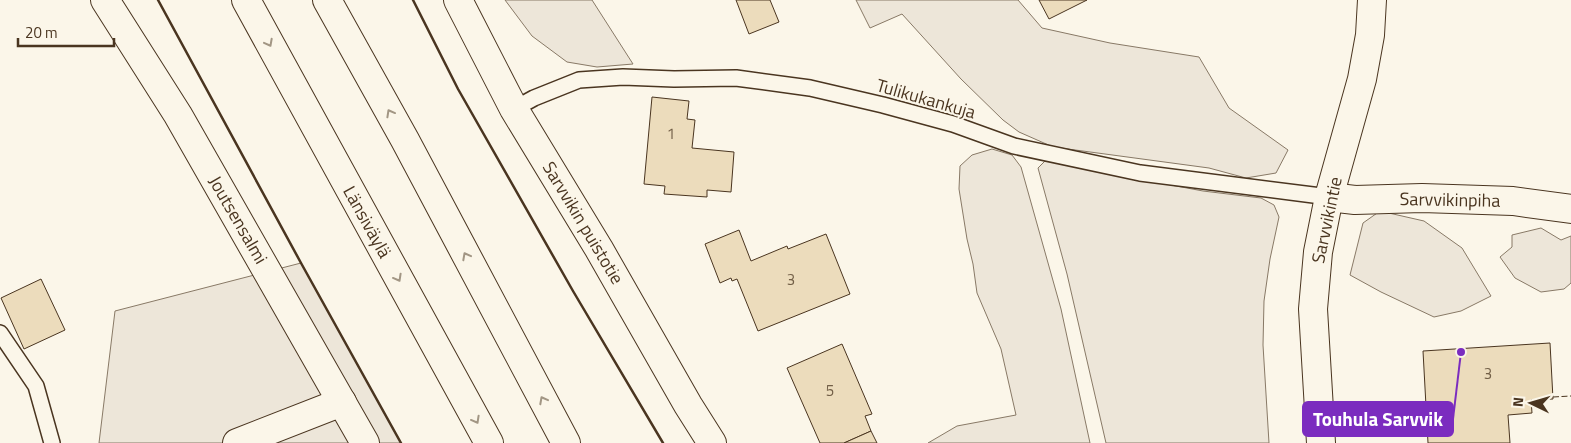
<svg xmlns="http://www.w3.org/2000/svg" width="1571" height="443" font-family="'Titillium Web',sans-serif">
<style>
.green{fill:#ede6d9;stroke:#887966}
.building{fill:#ecdcbc;stroke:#4a3520}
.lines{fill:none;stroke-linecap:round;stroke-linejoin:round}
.lane-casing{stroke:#4a3520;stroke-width:18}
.street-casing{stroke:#4a3520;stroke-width:30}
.secondary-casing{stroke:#4a3520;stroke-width:30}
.highway-casing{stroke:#4a3520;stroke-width:30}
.lane{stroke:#fbf6e9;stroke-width:15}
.street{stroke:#fbf6e9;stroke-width:28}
.secondary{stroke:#fbf6e9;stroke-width:28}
.highway{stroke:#fbf6e9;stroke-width:28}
.fence{stroke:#4a3520;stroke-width:1;stroke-dasharray:6 2.5;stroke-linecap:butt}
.wall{stroke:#4a3520;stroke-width:2.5}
.oneway{stroke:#a29684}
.labels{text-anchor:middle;stroke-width:4;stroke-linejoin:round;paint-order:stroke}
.number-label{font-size:15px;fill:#725f47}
.street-label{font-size:18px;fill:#4a3520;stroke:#fbf6e9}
.leader{fill:none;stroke:#7b2cbf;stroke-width:2}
.callout-dot{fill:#7b2cbf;stroke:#fbf6e9;stroke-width:2}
.callout{fill:#7b2cbf;stroke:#7b2cbf;stroke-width:2}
.callout-label{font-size:19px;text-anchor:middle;font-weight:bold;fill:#fff}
</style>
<rect width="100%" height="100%" fill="#fbf6e9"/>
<g class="green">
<path d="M505 0H592L633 64 597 67 567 62 532 36Z"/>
<path d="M856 0H1018L1042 28 1110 43 1199 57 1229 108 1288 150 1276 173 1246 178 1209 168 1053 147 1019 132 1003 120 961 79 902 14 870 28Z"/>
<path d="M992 149 1012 155 1021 167 1061 309 1090 443H928L957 426 1016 415 1001 349 977 293 973 264 967 239 959 189 960 166 972 155Z"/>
<path d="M1045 161H1057L1128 177 1203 191 1261 198 1274 205 1279 217 1270 259 1264 301 1263 345 1269 443H1106L1067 274 1038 168Z"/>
<path d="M1380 211 1424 221 1462 248 1491 296 1461 311 1434 317 1381 292 1350 275 1363 223Z"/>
<path d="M1541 228 1561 240 1571 236V283L1564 289 1541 292 1515 278 1500 257 1512 247V235Z"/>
<path d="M301 263 401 443H99L115 311Z"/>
</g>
<g class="building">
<path d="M736 0H770L779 22 749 34Z"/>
<path d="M1039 0H1087L1049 19Z"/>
<path d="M652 97 689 101 687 119 695 120 692 148 734 152 731 192 707 190V197L664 194 665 186 644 184Z"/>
<path d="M739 230 751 261 787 246 788 249 826 234 850 294 758 331 737 279 732 281 731 278 720 283 705 244Z"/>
<path d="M41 279 65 330 24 349 1 298Z"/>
<path d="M1550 343 1553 399 1531 400 1532 413 1508 415 1510 443H1428L1423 351Z"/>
<path d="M842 344 872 414 865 416 871 431 844 443H820L787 368Z"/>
<path d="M871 431 877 443H844Z"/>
</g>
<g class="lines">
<defs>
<g id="lane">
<path d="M514 109 534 98 579 80 623 77 674 79 736 78 810 88 883 105 953 124 1014 146 1140 173 1329 197"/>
<path d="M0 333 36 386 52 443"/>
</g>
<g id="street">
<path d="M105 0 178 115 365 443"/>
<path d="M1329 197 1355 200 1422 198 1513 201 1571 209"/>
<path d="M237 443 342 402"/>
<path d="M1321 443 1313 309 1318 252 1329 197 1362 79 1370 35 1372 0"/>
</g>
<path id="secondary" d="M458 0 514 109 599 249 688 405 712 443"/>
<g id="highway">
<path d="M246 0 489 443"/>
<path d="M327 0 405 140 566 443"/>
</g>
</defs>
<use href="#lane" class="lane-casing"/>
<use href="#street" class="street-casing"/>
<use href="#secondary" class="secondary-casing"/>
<use href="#highway" class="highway-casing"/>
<use href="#lane" class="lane"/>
<use href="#street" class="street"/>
<use href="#secondary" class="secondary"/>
<use href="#highway" class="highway"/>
<path class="fence" d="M1553 397 1571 396"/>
<g class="wall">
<path d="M158 0 301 263 401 443"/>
<path d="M413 0 458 89 573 291 663 443"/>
</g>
</g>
<defs><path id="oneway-chevron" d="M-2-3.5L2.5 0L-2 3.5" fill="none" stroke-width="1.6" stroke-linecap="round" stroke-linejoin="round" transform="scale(1.25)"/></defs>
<g class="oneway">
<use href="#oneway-chevron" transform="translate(269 43) rotate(62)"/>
<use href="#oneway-chevron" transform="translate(390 113) rotate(-119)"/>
<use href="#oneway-chevron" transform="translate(466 256) rotate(-118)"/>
<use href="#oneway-chevron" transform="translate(398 278) rotate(61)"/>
<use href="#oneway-chevron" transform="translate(543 400) rotate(-118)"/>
<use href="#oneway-chevron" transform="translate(476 420) rotate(61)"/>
</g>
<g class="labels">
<g class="number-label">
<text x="671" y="139">1</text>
<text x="791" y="285">3</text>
<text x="1488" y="379">3</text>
<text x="830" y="396">5</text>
</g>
<g class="street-label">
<text transform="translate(926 99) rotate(16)" y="6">Tulikukankuja</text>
<text transform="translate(1450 200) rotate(1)" y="6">Sarvvikinpiha</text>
<text transform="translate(238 220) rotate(60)" y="6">Joutsensalmi</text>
<text transform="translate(1327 220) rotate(-78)" y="6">Sarvvikintie</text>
<text transform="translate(367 222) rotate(61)" y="6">Länsiväylä</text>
<text transform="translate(583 223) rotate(59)" y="6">Sarvvikin puistotie</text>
</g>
</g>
<path class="leader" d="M1461 352L1453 419"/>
<circle class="callout-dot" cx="1461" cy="352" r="5"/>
<rect class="callout" x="1303" y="402" width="150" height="34" rx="5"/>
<g class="callout-label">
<text x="1378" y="426">Touhula Sarvvik</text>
</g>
<g transform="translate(1531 403) rotate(275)" stroke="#fbf6e9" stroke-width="4" paint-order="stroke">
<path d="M0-4L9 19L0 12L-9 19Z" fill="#4a3520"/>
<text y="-8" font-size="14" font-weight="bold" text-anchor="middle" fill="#4a3520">N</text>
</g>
<path d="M18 38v8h96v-8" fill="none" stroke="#4a3520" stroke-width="2.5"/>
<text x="25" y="38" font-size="15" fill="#4a3520" stroke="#fbf6e9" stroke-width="4" paint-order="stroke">20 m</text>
</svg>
